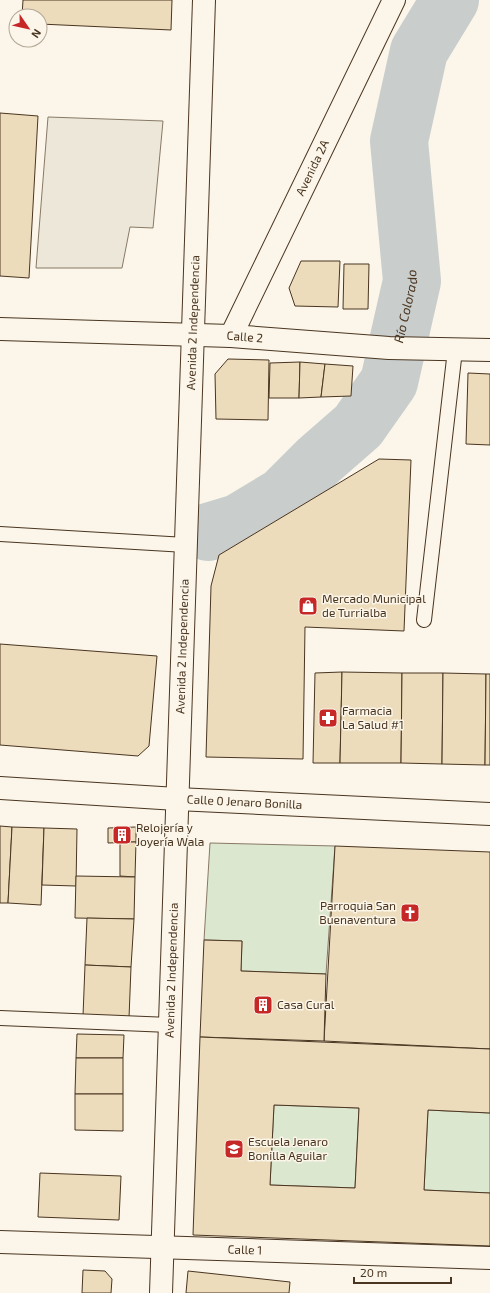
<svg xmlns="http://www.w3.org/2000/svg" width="490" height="1293" font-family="'Exo 2',sans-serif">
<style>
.green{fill:#dce7d0;stroke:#887966}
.parking{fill:#ede7d9;stroke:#887966}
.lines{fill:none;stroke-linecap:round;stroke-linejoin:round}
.river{stroke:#c9cecd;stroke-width:58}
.building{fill:#ecdcbc;stroke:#4a3520;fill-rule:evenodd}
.lane-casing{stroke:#4a3520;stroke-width:16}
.street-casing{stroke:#4a3520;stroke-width:24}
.secondary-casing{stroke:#4a3520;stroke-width:24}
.primary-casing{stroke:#4a3520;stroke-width:24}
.lane{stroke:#fbf6e9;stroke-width:14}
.street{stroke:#fbf6e9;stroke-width:22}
.secondary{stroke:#fbf6e9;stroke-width:22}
.primary{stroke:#fbf6e9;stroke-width:22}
.labels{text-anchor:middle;stroke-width:3;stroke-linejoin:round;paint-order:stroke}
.street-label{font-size:12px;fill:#4a3520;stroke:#fbf6e9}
.poi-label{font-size:12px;fill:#4a3520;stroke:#fbf6e9;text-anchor:start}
.water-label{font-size:13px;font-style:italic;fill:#4a3520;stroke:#fbf6e9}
</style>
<rect width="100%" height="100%" fill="#fbf6e9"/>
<g class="green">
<path d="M210 843 335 846 326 974 241 971 242 941 204 940Z"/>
<path d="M274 1105 359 1108 355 1188 270 1185Z"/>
<path d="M428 1110 490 1113V1193L424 1190Z"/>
</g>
<path class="parking" d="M48 117 163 121 153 228 130 227 122 268H36Z"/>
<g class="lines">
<path class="river" id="s1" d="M208 532 238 523 283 496 319 460 358 426 389 382 412 281 399 141 419 51 450 0"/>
</g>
<g class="building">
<path d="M23 0H172L171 30 40 24V16H22Z"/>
<path d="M0 113 38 116 29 278 0 276Z"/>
<path d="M301 261H340L338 307 295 306 289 288Z"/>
<path d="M344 264H369L368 309H343Z"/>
<path d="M228 359 269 360 268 420 216 419 215 374Z"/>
<path d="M300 362 299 398H269L270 363Z"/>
<path d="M300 362 325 364 321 397 299 398Z"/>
<path d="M325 364 353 366 351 396 321 397Z"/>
<path d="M468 373 490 374V445L466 444Z"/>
<path d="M379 459 411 460 404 631 305 627 303 759 206 757 211 586 219 555Z"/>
<path d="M0 644 157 656 149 746 138 756 0 745Z"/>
<path d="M342 672 340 763H313L315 673Z"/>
<path d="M342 672 402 673 401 763H340Z"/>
<path d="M402 673H443L442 764 401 763Z"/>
<path d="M443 673 486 674 485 765 442 764Z"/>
<path d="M486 674H490V765H485Z"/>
<path d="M0 826 12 827 8 903H0Z"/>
<path d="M12 827 44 828 41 905 8 903Z"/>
<path d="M136 827V842L108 843V828Z"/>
<path d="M44 828 77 829 76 886 42 885Z"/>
<path d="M120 842H136L135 877 120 876Z"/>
<path d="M335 846 490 852V1049L324 1041Z"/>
<path d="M76 876 135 877 134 919 75 918Z"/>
<path d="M87 918 134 919 131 967 85 965Z"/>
<path d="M204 940 242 941 241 971 326 974 324 1041 200 1037Z"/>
<path d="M85 965 131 967 129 1018 83 1016Z"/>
<path d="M77 1034 124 1035 123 1058H76Z"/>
<path d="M200 1037 490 1049V1113L428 1110 424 1190 490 1193V1246L193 1235ZM274 1105 359 1108 355 1188 270 1185Z"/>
<path d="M76 1058H123V1094H75Z"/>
<path d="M75 1094H123V1131L75 1130Z"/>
<path d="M40 1173 121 1176 119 1220 38 1217Z"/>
<path d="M83 1270 105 1271 112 1279 111 1293H82Z"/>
<path d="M188 1271 290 1282 289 1293H186Z"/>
</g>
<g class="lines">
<defs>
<g id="lane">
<path d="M0 534 186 545"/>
<path d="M424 620 455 350"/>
<path d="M0 1018 170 1025"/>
</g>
<g id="street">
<path id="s2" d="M231 336 394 0"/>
<path id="s3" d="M0 788 177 799 490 814"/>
<path id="s4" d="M0 1242 490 1258"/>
</g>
<g id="secondary">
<path id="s5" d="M161 1293 204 0"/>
</g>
<g id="primary">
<path id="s6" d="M0 329 231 336 389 348 490 350"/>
</g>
</defs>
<use href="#lane" class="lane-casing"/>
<use href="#street" class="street-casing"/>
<use href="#secondary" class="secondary-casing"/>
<use href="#primary" class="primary-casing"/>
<use href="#lane" class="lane"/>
<use href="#street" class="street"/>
<use href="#secondary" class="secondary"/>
<use href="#primary" class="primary"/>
</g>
<defs>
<symbol id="shop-square" viewBox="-11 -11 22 22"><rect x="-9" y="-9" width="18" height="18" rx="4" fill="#c62828" stroke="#fbf6e9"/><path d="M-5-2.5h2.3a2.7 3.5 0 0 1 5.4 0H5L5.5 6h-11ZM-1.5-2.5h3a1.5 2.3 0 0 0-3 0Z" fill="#fff"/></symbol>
<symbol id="pharmacy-square" viewBox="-11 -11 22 22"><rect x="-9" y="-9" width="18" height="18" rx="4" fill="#c62828" stroke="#fbf6e9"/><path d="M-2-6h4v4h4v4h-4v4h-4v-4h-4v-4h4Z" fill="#fff"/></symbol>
<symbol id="building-square" viewBox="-11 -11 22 22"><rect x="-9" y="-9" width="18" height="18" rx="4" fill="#c62828" stroke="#fbf6e9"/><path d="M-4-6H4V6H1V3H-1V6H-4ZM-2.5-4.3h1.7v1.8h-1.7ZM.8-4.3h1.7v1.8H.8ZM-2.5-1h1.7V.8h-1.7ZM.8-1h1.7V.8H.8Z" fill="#fff"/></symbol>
<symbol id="church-square" viewBox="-11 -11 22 22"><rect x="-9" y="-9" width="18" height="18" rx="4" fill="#c62828" stroke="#fbf6e9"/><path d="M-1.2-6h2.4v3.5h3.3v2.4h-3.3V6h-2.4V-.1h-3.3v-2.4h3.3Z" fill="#fff"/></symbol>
<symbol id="school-square" viewBox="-11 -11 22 22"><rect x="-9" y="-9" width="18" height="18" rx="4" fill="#c62828" stroke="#fbf6e9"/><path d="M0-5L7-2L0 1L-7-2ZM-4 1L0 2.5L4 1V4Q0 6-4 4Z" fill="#fff"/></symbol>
</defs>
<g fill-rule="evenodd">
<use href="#shop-square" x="297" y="595" width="22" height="22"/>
<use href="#pharmacy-square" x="317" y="707" width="22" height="22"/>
<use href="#building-square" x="111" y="824" width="22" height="22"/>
<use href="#church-square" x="399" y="902" width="22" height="22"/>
<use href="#building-square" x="252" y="994" width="22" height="22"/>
<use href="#school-square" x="223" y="1138" width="22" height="22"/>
</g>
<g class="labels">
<g class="street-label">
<text dy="4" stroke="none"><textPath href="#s2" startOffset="187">Avenida 2A</textPath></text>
<text dy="4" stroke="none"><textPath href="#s5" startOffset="971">Avenida 2 Independencia</textPath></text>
<text dy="4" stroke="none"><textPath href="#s6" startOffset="245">Calle 2</textPath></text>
<text dy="4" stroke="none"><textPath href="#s5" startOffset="647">Avenida 2 Independencia</textPath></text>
<text dy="4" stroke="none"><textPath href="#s3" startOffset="245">Calle 0 Jenaro Bonilla</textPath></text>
<text dy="4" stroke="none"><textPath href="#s5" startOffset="323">Avenida 2 Independencia</textPath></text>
<text dy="4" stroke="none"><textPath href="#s4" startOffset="245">Calle 1</textPath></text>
</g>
<g class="poi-label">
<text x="322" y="603">Mercado Municipal<tspan x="322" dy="14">de Turrialba</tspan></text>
<text x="342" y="715">Farmacia<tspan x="342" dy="14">La Salud #1</tspan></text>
<text x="136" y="832">Relojería y<tspan x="136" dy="14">Joyería Wala</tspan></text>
<text x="396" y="910" text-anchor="end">Parroquia San<tspan x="396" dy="14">Buenaventura</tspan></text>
<text x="277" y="1009">Casa Cural</text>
<text x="248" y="1146">Escuela Jenaro<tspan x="248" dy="14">Bonilla Aguilar</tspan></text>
</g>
<g class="water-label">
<text dy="5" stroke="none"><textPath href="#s1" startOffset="318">Río Colorado</textPath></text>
</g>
</g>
<g transform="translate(28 28) rotate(124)"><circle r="19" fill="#fbf6e9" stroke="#b4a999"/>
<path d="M0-3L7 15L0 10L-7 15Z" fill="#c62828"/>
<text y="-6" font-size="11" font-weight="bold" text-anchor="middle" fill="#4a3520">N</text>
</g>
<path d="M354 1277v6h97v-6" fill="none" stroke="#4a3520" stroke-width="2"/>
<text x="360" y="1277" font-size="12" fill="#4a3520" stroke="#fbf6e9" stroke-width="3" paint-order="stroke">20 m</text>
</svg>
